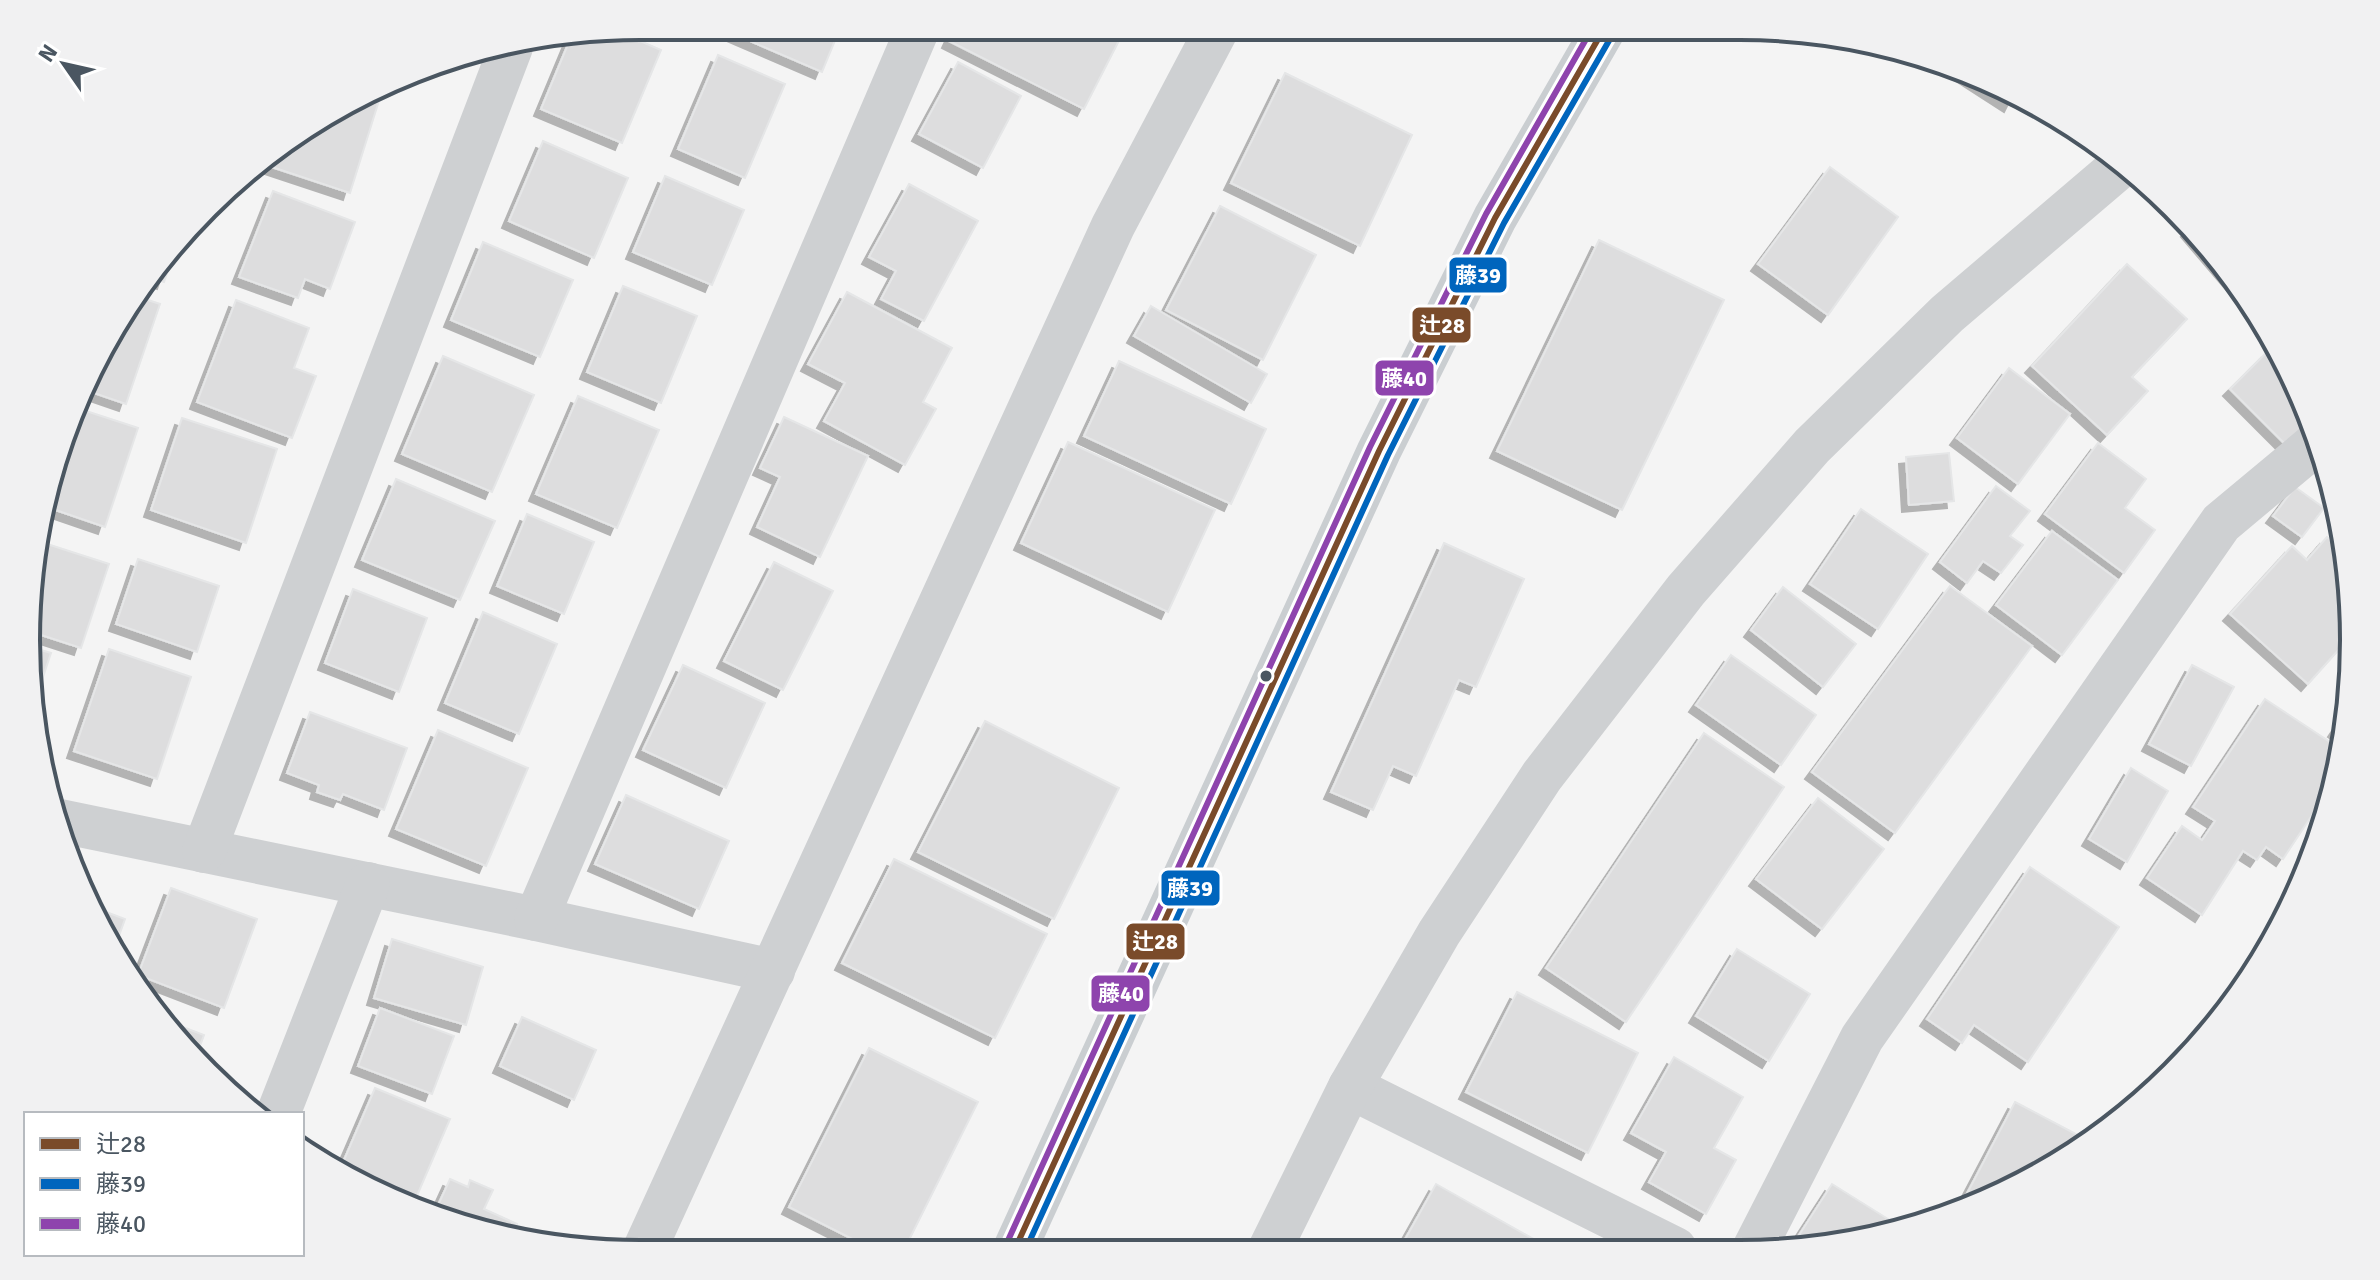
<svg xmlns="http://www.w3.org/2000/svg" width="2380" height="1280" font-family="Signika,'Noto Sans JP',sans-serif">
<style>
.building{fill:#ddddde;stroke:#e5e6e7;stroke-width:2;filter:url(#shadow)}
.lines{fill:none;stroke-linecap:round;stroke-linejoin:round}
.minor{stroke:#ced0d2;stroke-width:44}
.tertiary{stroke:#ced0d2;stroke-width:44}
.primary{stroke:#caced1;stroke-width:44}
.bus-1-casing{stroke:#fff;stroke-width:12}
.bus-2-casing{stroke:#fff;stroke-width:12}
.bus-3-casing{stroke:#fff;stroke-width:12}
.bus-1{stroke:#7a4b2a;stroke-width:6}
.bus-2{stroke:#0065bd;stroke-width:6}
.bus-3{stroke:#8e44ad;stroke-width:6}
.bus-dot{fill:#4a5661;stroke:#fff;stroke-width:3}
.rim{fill:none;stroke:#4a5661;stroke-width:4}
.line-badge{stroke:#fff;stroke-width:3}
.badge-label{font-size:22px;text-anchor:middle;font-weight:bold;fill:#fff}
</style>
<defs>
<filter id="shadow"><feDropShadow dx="-7" dy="7" stdDeviation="0" flood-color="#0004"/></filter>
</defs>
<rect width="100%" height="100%" fill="#f4f4f4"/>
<g class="building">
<path d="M723 26H841L822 72 722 29Z"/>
<path d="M956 26 1126 27 1084 109 949 41Z"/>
<path d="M615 30 661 50 622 143 541 109 571 37Z"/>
<path d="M718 55 785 84 745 178 678 149Z"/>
<path d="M958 62 1021 96 983 168 919 134Z"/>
<path d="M1958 71 2016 95 2011 105Z"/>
<path d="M1285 73 1412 135 1360 246 1231 183Z"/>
<path d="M382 91 350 193 272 167 279 146Z"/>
<path d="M543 141 628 178 594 258 509 221Z"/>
<path d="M1830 167 1898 217 1828 315 1758 264Z"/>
<path d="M665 176 744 210 712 285 633 252Z"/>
<path d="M909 184 978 221 924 321 881 299 896 271 869 257Z"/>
<path d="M273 191 355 222 330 289 305 279 298 298 239 277Z"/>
<path d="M1220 206 1316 255 1263 360 1166 310Z"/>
<path d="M2191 228 2227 266 2242 290 2240 291 2188 230Z"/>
<path d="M1599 240 1724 300 1622 510 1497 451Z"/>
<path d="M483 242 573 280 540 357 451 320Z"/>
<path d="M175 250 164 282 150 277Z"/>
<path d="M2127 264 2187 319 2132 377 2148 391 2107 435 2032 366Z"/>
<path d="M623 286 697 316 661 403 587 372Z"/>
<path d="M847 292 952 348 923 402 936 409 905 465 824 421 845 383 808 364Z"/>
<path d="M133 295 160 304 126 404 88 391 129 299Z"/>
<path d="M236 300 309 328 294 368 316 376 292 438 197 402Z"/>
<path d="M1151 306 1267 374 1251 403 1134 336Z"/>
<path d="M2268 351 2294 377 2312 425 2289 448 2230 389Z"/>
<path d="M443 356 534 395 492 492 402 454Z"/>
<path d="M1119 361 1266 429 1231 504 1084 436Z"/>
<path d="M2009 368 2070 414 2018 484 1957 438Z"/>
<path d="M578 396 659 430 617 528 536 494Z"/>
<path d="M80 409 138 428 105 527 44 506 47 482Z"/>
<path d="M784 417 868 456 820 557 757 527 780 477 760 468Z"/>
<path d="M182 418 277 449 246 543 151 510Z"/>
<path d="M1068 442 1215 510 1168 612 1021 543Z"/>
<path d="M2098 443 2146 479 2125 508 2155 530 2124 573 2045 514Z"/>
<path d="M1949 453 1954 501 1909 505 1906 457Z"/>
<path d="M396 479 495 521 460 600 362 560Z"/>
<path d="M1996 486 2030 511 2010 536 2023 545 2001 573 1983 561 1967 583 1940 562Z"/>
<path d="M2295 487 2324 508 2302 537 2273 516Z"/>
<path d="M1861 509 1928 554 1878 629 1810 584Z"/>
<path d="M527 514 594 542 564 614 497 586Z"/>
<path d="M2052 531 2118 580 2062 655 1996 605Z"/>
<path d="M2327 537 2345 553 2353 599 2351 636 2308 684 2230 614 2292 546 2307 560Z"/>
<path d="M41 542 109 564 81 648 32 632Z"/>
<path d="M1444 543 1524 579 1476 687 1459 680 1416 776 1393 766 1373 810 1331 792Z"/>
<path d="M138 559 219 586 197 652 116 624Z"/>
<path d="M774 562 833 591 783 690 724 661Z"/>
<path d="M1950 586 2032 646 1895 833 1812 772Z"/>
<path d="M1783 587 1856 644 1823 687 1751 630Z"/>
<path d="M353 589 427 618 399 692 325 663Z"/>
<path d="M483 612 557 644 519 734 445 703Z"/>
<path d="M31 647 51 653 33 707 27 681Z"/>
<path d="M109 649 191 677 157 779 74 751Z"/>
<path d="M1731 655 1816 715 1781 765 1696 705Z"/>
<path d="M683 665 765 703 726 788 643 750Z"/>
<path d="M2192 665 2234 687 2191 766 2149 744Z"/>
<path d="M2265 699 2342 750 2334 782 2283 859 2266 847 2257 860 2243 851 2202 915 2147 878 2182 826 2202 840 2215 821 2193 807Z"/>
<path d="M2349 709V720L2345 737 2335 730Z"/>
<path d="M310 712 407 748 384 810 343 794 340 800 317 792 319 785 287 773Z"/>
<path d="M985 721 1119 788 1054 919 918 852Z"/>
<path d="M438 730 528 768 486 866 396 829Z"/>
<path d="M1704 733 1784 787 1626 1022 1546 968Z"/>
<path d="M2131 768 2168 791 2127 862 2089 839Z"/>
<path d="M626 795 729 841 699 909 595 864Z"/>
<path d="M1818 798 1884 849 1822 929 1756 879Z"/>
<path d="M894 859 1047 934 995 1038 842 963Z"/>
<path d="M2030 867 2119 927 2028 1062 1974 1025 1962 1043 1927 1019Z"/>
<path d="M171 888 257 919 224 1008 138 975Z"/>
<path d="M93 907 125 919 116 944Z"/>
<path d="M392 939 483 967 466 1025 374 998Z"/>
<path d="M1737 949 1810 994 1769 1061 1696 1016Z"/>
<path d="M1517 992 1638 1053 1588 1153 1466 1092Z"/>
<path d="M380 1008 454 1036 432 1094 358 1066Z"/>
<path d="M522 1017 596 1050 574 1100 500 1066Z"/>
<path d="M162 1019 204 1035 195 1059 179 1045Z"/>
<path d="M869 1048 978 1102 903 1252H878L789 1207Z"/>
<path d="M1674 1057 1743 1097 1714 1148 1736 1160 1706 1214 1649 1182 1666 1152 1631 1133Z"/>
<path d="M375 1088 450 1119 413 1205 338 1174Z"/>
<path d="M2015 1102 2091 1142 2081 1151 1969 1206 1962 1203Z"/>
<path d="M450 1179 468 1187 470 1180 493 1190 484 1209 517 1224 510 1238 481 1233 434 1214Z"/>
<path d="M1436 1184 1553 1250H1399Z"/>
<path d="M1832 1184 1904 1229 1820 1249H1790Z"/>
</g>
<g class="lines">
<g class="minor">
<path d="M60 821 536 919 773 971"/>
<path d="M204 851 511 47"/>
<path d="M536 919 919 26"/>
<path d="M1350 1087 1675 1249"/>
<path d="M278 1114 368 884"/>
<path d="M1754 1249 1862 1038 2221 523 2318 442"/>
</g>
<g class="tertiary">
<path d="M1269 1251 1350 1087 1439 933 1542 776 1686 590 1812 446 1947 314 2124 163"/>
<path d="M643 1253 1113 226 1218 27"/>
</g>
<path class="primary" d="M1014 1251 1379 451 1495 218 1605 27"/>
<defs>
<path id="bus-1" d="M1014 1251 1379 451 1495 218 1605 27"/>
<path id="bus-2" d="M1025 1251 1388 455 1504 223 1614 32"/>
<path id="bus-3" d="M1005 1247 1370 447 1486 214 1593 27"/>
</defs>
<use href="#bus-1" class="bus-1-casing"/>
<use href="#bus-2" class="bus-2-casing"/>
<use href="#bus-3" class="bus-3-casing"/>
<use href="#bus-1" class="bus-1"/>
<use href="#bus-2" class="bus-2"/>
<use href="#bus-3" class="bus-3"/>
</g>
<circle class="bus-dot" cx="1266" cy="676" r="7"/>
<path d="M0 0H2380V1280H0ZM640 40H1740A600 600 0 0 1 2340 640V640A600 600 0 0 1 1740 1240H640A600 600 0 0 1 40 640V640A600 600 0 0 1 640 40Z" fill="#f1f1f2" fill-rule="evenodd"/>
<path class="rim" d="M640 40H1740A600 600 0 0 1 2340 640V640A600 600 0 0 1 1740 1240H640A600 600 0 0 1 40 640V640A600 600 0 0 1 640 40Z"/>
<g class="line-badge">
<rect x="1448" y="256" width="60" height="38" rx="8" fill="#0065bd"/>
<rect x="1411" y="306" width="61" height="38" rx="8" fill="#7a4b2a"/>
<rect x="1374" y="359" width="61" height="38" rx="8" fill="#8e44ad"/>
<rect x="1160" y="869" width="61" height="38" rx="8" fill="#0065bd"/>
<rect x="1125" y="922" width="61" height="39" rx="8" fill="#7a4b2a"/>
<rect x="1090" y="974" width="61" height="39" rx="8" fill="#8e44ad"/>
</g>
<g class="badge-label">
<text x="1478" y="283">藤39</text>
<text x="1442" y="333">辻28</text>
<text x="1404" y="386">藤40</text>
<text x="1190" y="896">藤39</text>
<text x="1155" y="949">辻28</text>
<text x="1121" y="1001">藤40</text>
</g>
<rect x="24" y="1112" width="280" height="144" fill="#ffffff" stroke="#b7bbc0" stroke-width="2"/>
<rect x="40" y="1138" width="40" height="12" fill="#7a4b2a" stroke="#b7bbc0" stroke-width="2"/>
<text x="96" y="1152" font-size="24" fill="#4a5661">辻28</text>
<rect x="40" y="1178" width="40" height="12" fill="#0065bd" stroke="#b7bbc0" stroke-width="2"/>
<text x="96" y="1192" font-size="24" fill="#4a5661">藤39</text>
<rect x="40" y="1218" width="40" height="12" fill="#8e44ad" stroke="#b7bbc0" stroke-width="2"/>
<text x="96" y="1232" font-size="24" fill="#4a5661">藤40</text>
<g transform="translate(64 64) rotate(304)" stroke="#ffffff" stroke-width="6" paint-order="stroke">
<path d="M0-6L14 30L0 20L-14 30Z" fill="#4a5661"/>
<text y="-12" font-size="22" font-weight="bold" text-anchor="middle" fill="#4a5661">N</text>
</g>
</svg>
